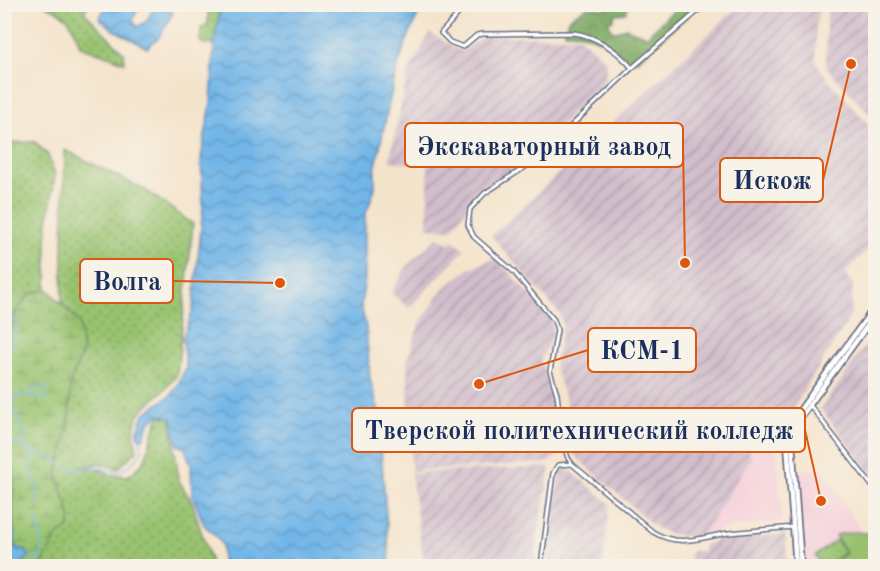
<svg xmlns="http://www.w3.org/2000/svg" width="880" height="571" font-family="'Old Standard TT',serif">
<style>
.built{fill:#f6cfd9}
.industrial{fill:url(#industrial-furrows)}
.grass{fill:url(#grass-dots);stroke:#5a7866;stroke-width:1.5}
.forest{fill:url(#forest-crowns);stroke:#4a6c60;stroke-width:1.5}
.wetland{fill:url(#wetland-marsh);stroke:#5a7866;stroke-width:1.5}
.green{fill:#98c26e;stroke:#5a7866;stroke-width:1.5}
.water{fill:url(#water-waves);stroke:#4672a3;stroke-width:1.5}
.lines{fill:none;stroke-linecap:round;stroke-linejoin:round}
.stream{stroke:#72b6e8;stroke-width:1.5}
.street-casing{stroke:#676e84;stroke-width:6}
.secondary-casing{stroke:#676e84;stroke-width:8}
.primary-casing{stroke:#676e84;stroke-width:8}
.street{stroke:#fff;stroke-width:3}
.secondary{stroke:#fff;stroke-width:4.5}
.primary{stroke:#fff;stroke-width:5}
.leader{fill:none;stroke:#de5710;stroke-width:2}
.callout-dot{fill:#de5710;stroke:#f7f3e8;stroke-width:2}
.callout{fill:#f7f3e8;stroke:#de5710;stroke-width:2}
.callout-label{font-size:26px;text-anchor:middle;font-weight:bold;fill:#1b2f5e}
</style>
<defs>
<pattern id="industrial-furrows" width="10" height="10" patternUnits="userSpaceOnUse" patternTransform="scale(1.5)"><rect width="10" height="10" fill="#d1bdcb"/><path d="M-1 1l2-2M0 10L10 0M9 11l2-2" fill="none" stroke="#a99aa8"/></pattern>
<pattern id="grass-dots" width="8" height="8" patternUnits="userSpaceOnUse" patternTransform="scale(1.5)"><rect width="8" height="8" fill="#98c26e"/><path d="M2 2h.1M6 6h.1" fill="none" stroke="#7b9e5e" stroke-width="1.8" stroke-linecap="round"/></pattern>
<pattern id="forest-crowns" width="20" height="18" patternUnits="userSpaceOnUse" patternTransform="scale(1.5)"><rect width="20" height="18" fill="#7aa861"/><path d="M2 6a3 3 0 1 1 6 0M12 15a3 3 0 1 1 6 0" fill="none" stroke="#638953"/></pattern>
<pattern id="wetland-marsh" width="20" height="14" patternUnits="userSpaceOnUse" patternTransform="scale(1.5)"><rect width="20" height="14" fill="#98c26e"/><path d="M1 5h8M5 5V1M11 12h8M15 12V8" fill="none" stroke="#7b9e5e"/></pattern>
<pattern id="water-waves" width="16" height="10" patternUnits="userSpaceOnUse" patternTransform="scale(1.5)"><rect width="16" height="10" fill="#72b6e8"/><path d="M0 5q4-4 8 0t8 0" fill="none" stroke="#5d94bf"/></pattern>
</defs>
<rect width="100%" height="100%" fill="#f7f3e8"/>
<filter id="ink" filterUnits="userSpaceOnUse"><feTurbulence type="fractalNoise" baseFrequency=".0167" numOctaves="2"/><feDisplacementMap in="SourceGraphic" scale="12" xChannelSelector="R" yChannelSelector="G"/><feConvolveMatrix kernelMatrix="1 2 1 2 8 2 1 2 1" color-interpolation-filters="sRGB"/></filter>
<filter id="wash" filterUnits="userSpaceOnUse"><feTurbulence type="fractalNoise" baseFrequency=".008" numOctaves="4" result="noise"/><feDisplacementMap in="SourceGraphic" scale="24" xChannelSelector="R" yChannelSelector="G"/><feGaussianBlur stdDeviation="1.35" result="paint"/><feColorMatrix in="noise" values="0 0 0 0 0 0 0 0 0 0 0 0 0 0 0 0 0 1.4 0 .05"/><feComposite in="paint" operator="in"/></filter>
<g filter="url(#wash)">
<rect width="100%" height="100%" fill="#f5e4cc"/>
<g class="built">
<path d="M764 431 774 439 777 454 782 522 732 527 707 535 704 532 751 458 748 445Z"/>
<path d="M823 469 867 541 833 566H806L797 471Z"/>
</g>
<g class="industrial">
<path d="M740 5H820L816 24V62L826 77 875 132V250L868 249 845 273 853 284 851 315 774 439 764 431 748 445 751 458 704 532 701 535 684 536 669 534 655 527 573 454 565 398 554 366 563 326 560 314 491 236Z"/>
<path d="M829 5H875V120L826 67V23Z"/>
<path d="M430 33 459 50H464L484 36 580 37 606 61V76L599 86 583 102 578 104 579 107 573 112H571V115L549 136 545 138V142L527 155V159L513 166 515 171 479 190 452 229 428 228V165L389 161 408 74Z"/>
<path d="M438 237 450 244 453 240 465 249 409 308 391 293 408 265Z"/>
<path d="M496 258 553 320 552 337 540 361 549 380 557 419 559 454 547 463 411 471 407 360 419 325 442 290 470 268Z"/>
<path d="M875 332V479L821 409Z"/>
<path d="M550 467 536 545V566H424L411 473Z"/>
<path d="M560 469 571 471 610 504 603 566H546Z"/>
<path d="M785 534 788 566H687L692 551H703L704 545 719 540Z"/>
</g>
<g class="grass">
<path d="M48 5H89L84 12 124 53V62L80 46C72 23 70 15 46 6Z"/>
<path d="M210 5H221L214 44H204L200 41 201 28 208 24V9Z"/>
<path d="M35 142 48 155 55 175 47 229V289L62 304 65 150 147 191 193 224 177 375C172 381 167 388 161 393 140 412 128 418 137 450L118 469 99 463 80 468 100 469 110 475 128 476 141 465 145 459 159 415 171 418 179 481 192 502 212 566H24V561L29 558 16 548 13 524 8 525 5 543 13 499 11 508 5 509V143Z"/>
</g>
<path class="forest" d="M609 5H629L626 13 615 14 613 20 608 22 613 32 626 28 647 36 679 5H691L687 16 637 61 632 58 627 59C612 45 587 31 565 32L568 19 587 7 605 9Z"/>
<path class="wetland" d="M47 289 79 322 83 351 71 380 69 424 57 474 71 518 69 528 57 536 41 566H24L25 550 16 548 13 523 14 476 4 439 5 354 16 310 30 294Z"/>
<g class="green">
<path d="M854 532 867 533 875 546V566H843L841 564 828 566 846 553 835 535Z"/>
<path d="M836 540 845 552 826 566H823L815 556Z"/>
</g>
<g class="water">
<path d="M108 4 140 5 133 19 137 27 146 22 155 5H168L173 13 160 36 147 48 113 29 99 18Z"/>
<path d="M221 5H424C394 54 388 114 375 170V188L365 216V278L361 306 366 328 370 379 381 419V450L390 566H222V546L217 537 204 525 192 494 191 466 185 448 177 445 172 419 169 417 157 415 149 423 144 437 140 439 138 436V430L144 414 171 395 178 385 186 367 183 338 193 310 203 207 201 158 211 104 214 44Z"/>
<path d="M13 523 16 548 25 550 30 556 24 561V566H5V543L8 525Z"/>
</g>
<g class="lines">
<g class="stream">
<path d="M4 319 11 318 18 321 4 368"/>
<path d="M4 380 6 388 4 395"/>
<path d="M31 397 32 387 47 388 48 391"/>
<path d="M4 431 7 439 31 451"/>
<path d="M25 448V432L14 412V397L22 395 47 399V396"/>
<path d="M37 503V485L30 468 31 451 43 457 52 456 72 471 95 466 118 473 135 461 142 450 140 438"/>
<path d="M30 556 39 560 43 546 36 517"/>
</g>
</g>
</g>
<g filter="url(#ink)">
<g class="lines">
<defs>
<g id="street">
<path d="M467 4 441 33 450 42 463 47 477 35 483 34 574 33C596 36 618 51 632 68"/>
<path d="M706 4 632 68 533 162 485 193 470 209 468 225 474 237 513 271 554 320 557 330 550 371 557 394 563 443 568 458 572 464 653 532C680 548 701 537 729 533 751 531 773 529 794 527"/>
<path d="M809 404 876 491"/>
<path d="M541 566 553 473 558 465 572 464"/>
</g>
<g id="secondary">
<path d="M796 566 787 442 788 431 792 421 876 305"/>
<path d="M801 566 792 443 795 425 876 314"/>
</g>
<path id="primary" d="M4 22 11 4"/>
</defs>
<use href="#street" class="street-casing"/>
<use href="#secondary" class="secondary-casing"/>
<use href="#primary" class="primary-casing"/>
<use href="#street" class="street"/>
<use href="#secondary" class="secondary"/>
<use href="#primary" class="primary"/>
</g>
</g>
<path class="leader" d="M685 263L683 145M851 64L823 180M280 283L173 281M479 384L588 350M821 501L805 430"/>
<g class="callout-dot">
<circle cx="685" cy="263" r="6"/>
<circle cx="851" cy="64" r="6"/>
<circle cx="280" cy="283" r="6"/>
<circle cx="479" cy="384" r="6"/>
<circle cx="821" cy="501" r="6"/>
</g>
<g class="callout">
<rect x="405" y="123" width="278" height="44" rx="6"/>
<rect x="720" y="158" width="103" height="44" rx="6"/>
<rect x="80" y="259" width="93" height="44" rx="6"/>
<rect x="588" y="328" width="108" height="44" rx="6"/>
<rect x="352" y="408" width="453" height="44" rx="6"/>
</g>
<g class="callout-label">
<text x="544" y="155">Экскаваторный завод</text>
<text x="772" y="189">Искож</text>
<text x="127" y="290">Волга</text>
<text x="642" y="359">КСМ-1</text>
<text x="579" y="439">Тверской политехнический колледж</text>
</g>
<rect width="880" height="571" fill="none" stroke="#f7f3e8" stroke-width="24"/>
</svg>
